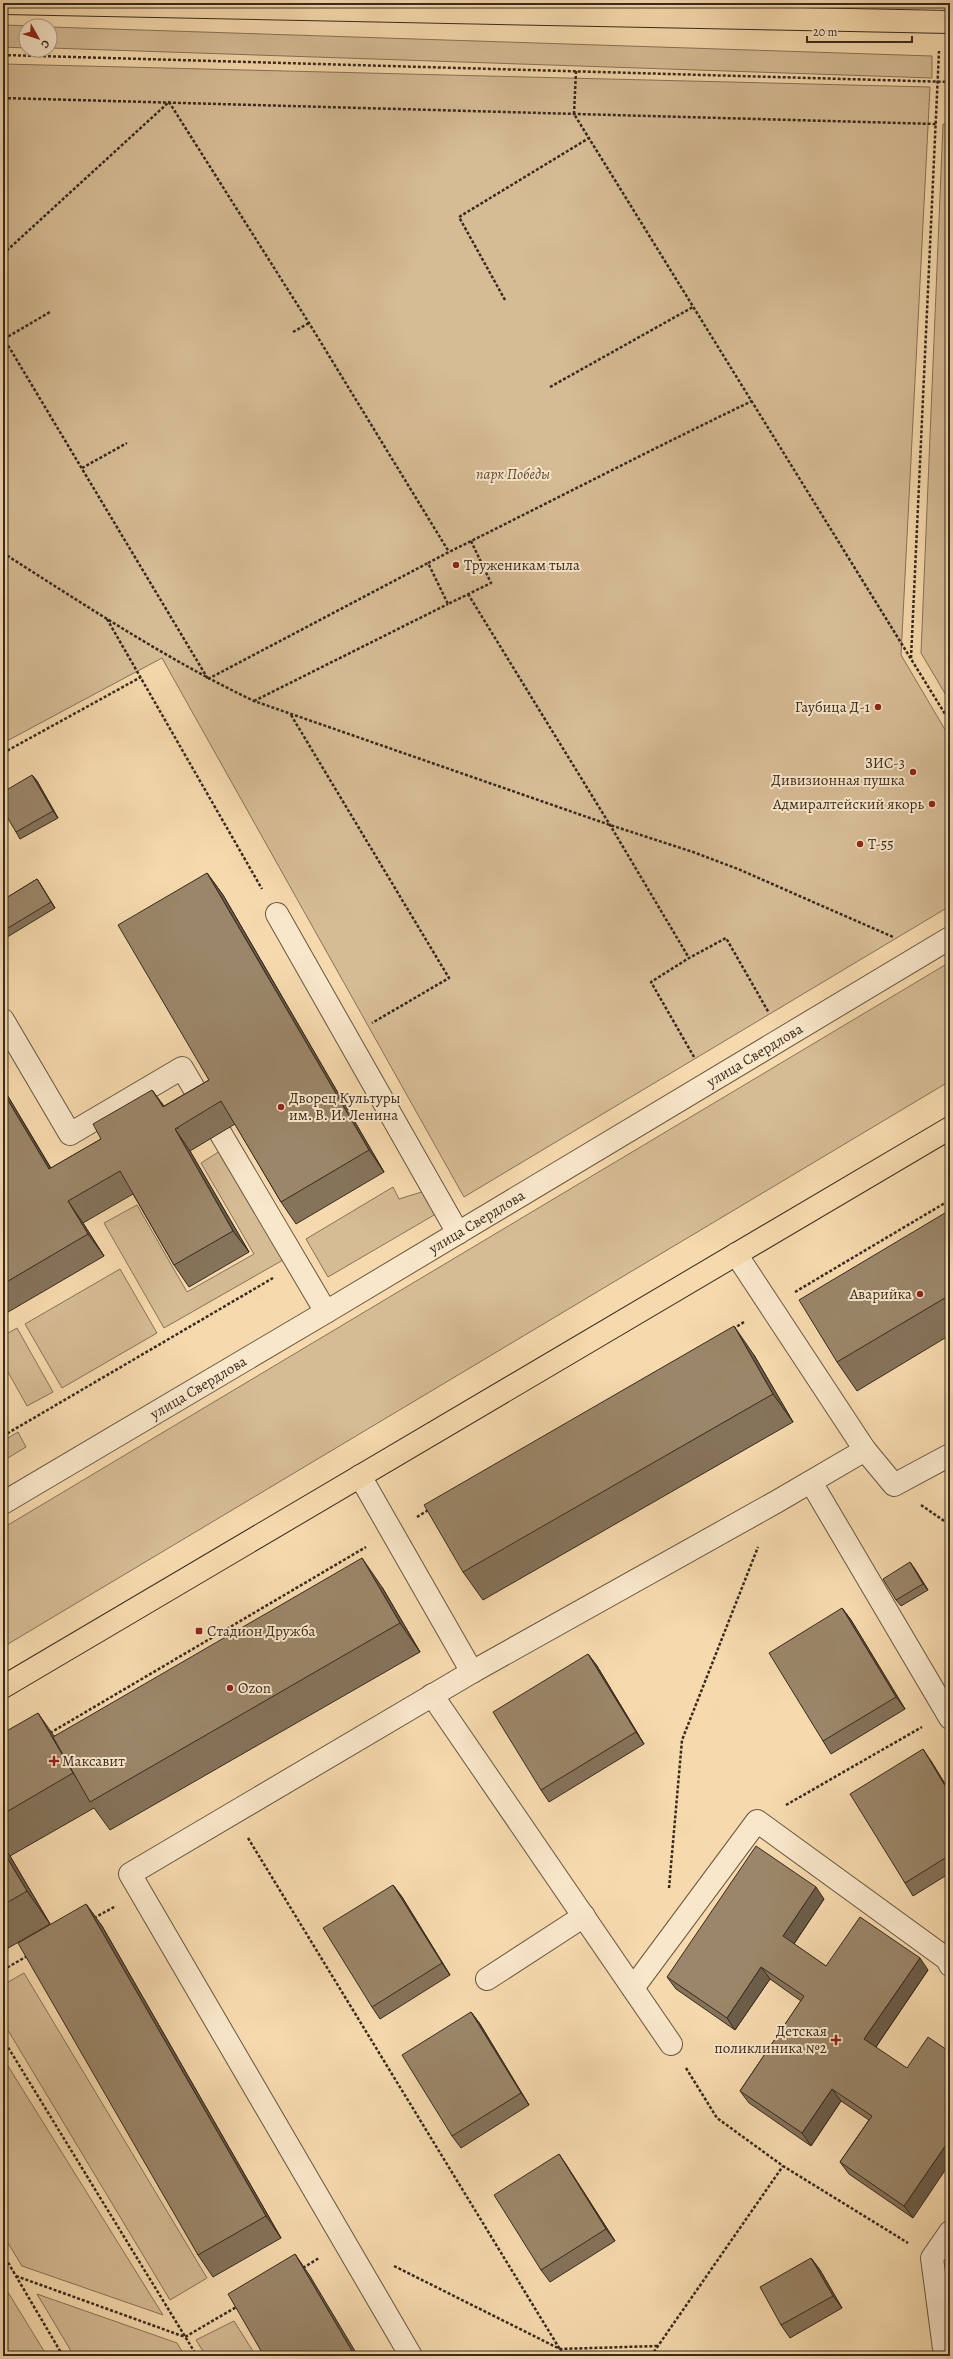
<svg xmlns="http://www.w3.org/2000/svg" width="953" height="2359" font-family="Alegreya,serif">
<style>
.green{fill:#d6bc95;stroke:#87735a}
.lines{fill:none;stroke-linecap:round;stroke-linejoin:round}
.minor-casing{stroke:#685642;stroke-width:24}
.major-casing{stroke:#382a1f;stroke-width:24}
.path{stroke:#382a1f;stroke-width:2.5;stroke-dasharray:3 2;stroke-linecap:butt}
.minor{stroke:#f9e7ca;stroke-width:22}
.major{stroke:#f6daad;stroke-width:22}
.wall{fill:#85735a;stroke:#382a1f}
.shaded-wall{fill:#6c5e4a;stroke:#382a1f}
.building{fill:#9b8669;stroke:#382a1f}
.poi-dot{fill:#8f2418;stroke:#f9e7ca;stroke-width:1.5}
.labels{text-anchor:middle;stroke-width:4;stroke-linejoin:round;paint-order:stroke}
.park-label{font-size:15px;font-style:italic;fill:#604e3c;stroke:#f9e7ca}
.poi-label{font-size:15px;fill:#382a1f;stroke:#f9e7ca;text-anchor:start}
.street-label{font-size:15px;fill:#382a1f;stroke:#f9e7ca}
</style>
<rect width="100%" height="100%" fill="#f6daad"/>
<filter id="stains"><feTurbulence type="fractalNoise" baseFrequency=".005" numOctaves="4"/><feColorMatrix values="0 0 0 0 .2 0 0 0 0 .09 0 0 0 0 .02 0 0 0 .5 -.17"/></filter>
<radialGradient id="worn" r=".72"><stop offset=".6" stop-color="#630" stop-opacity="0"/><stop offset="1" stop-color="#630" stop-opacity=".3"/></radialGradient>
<g class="green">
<path d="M795 3H950V7Z"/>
<path d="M3 25 35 26H26V48L3 47Z"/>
<path d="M50 27 932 56V78L50 48Z"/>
<path d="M3 64 930 87 901 655 950 738V906L464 1197 162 658 3 743Z"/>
<path d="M943 124H950V702L921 653Z"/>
<path d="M950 962V1081L3 1647V1528Z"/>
<path d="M220 1151 283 1260 164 1328 104 1223 137 1205 187 1292 254 1254 201 1163Z"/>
<path d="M393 1187 399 1199 428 1190 441 1211 328 1277 306 1239Z"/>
<path d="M120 1269 157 1333 62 1388 25 1324Z"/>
<path d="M17 1328 53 1392 27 1406 3 1363V1336Z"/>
<path d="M18 1432 26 1447 3 1461V1441Z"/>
<path d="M24 1973 207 2278 170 2300 3 2022V1985Z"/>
<path d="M3 2058 163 2315 22 2266 3 2235Z"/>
<path d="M3 2284 47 2356H3Z"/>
<path d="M37 2294 177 2343 185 2356H74Z"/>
<path d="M234 2321 256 2356H206L196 2340Z"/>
</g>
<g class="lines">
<defs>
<g id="minor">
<path d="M277 914 458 1233"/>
<path d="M3 1020 70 1134 182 1068 326 1312"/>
<path d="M736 1254 865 1450 894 1485 950 1455"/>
<path d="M360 1476 472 1672"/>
<path d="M811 1482 950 1718"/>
<path id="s1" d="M3 1503 326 1312 950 938"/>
<path d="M432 1695 671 2044"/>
<path d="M487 1979 584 1916"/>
<path d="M633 1988 757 1821 947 1959 950 1965"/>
<path d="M411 2356 130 1874 472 1672 776 1502 865 1450"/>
<path d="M945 2356 932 2258 950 2232"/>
</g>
<g id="major">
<path d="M3 3 950 22"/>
<path d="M3 1687 950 1128"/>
</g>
</defs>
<use href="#minor" class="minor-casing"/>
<use href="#major" class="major-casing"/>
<g class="path">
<path d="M3 55 950 82"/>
<path d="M576 71 574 114 950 722"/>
<path d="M3 98 936 124"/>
<path d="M3 254 169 102 309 323 449 552"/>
<path d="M505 300 459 217 589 138"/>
<path d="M293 332 309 323"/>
<path d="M3 337 208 679"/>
<path d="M4 339 50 312"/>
<path d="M550 387 693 307"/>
<path d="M82 468 127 443"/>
<path d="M471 541 491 583 448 604 428 563 449 552C550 502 650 450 752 401"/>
<path d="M3 553C85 605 166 659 254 701L610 825 693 852 738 869 893 937"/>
<path d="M468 594 610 825 689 958"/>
<path d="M107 619 262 889"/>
<path d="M911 658 939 51"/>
<path d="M208 679 428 563"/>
<path d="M254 701 448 604"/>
<path d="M291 715 449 978 372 1023"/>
<path d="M3 753 141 677"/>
<path d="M694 1057 651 982 689 958 726 938 769 1013"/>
<path d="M795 1292 950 1200"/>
<path d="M733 1329 744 1322"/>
<path d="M3 1436 273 1278"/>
<path d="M921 1505 950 1525"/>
<path d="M417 1517 430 1509"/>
<path d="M50 1733 366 1547"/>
<path d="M786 1805 922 1727"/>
<path d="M248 1838 564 2356"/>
<path d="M669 1888 682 1740 758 1547"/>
<path d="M94 1918 116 1906"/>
<path d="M3 1970 29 1955"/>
<path d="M3 2039 197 2356"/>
<path d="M686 2068 717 2118 783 2166 908 2243"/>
<path d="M3 2254 63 2356"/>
<path d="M394 2266 560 2349 657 2346"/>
<path d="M303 2268 319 2258"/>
<path d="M16 2276 185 2337 238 2306"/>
<path d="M651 2356 783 2166"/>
</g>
<use href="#minor" class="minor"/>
<use href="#major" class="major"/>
</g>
<g class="wall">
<path d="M32 775 37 781 58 818 20 839 16 832Z"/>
<path d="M207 873 223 895 384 1172 296 1224 281 1202 235 1124 190 1151 249 1252 189 1287 174 1265 133 1194 83 1223 104 1256 3 1315V1088L51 1168 101 1139 152 1090 164 1106 209 1080Z"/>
<path d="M37 879 55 908 4 939 3 938V900Z"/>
<path d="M950 1210V1335L857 1391 837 1362Z"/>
<path d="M754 1355 793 1422 483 1600 463 1572Z"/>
<path d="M910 1562 928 1590 901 1606 896 1600Z"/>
<path d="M382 1587 420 1652 110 1830 94 1808 10 1856 50 1924 3 1951V1733L55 1736Z"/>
<path d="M842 1608 851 1620 905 1709 831 1754 823 1741Z"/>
<path d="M588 1654 597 1666 644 1744 549 1802 541 1790Z"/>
<path d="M931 1761 950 1792V1873L913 1896 905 1883Z"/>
<path d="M393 1885 402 1897 450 1975 380 2019 372 2007Z"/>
<path d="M824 1899 794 1944 826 1966 928 1970 876 2047 913 2218 849 2174 840 2162 869 2120 841 2101 811 2146 749 2103 740 2091 801 2001 770 1979 735 2030 676 1989 667 1977Z"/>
<path d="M86 1904 102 1926 281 2238 213 2277 198 2255Z"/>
<path d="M471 2012 480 2024 529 2105 461 2148 452 2136Z"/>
<path d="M559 2154 567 2166 615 2241 550 2282 541 2270Z"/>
<path d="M811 2258 820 2270 842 2308 790 2338 781 2325Z"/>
</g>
<g class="shaded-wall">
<path d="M32 775 37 781 58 818 53 811Z"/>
<path d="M207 873 223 895 384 1172 369 1150Z"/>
<path d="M37 879 41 885 55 908 51 902Z"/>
<path d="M3 1088 64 1191 49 1169 3 1092Z"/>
<path d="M152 1090 167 1111 178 1129 163 1107Z"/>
<path d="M175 1129 190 1151 249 1252 233 1231Z"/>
<path d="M68 1201 83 1223 104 1256 88 1234Z"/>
<path d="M734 1326 754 1355 793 1422 773 1394Z"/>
<path d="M362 1558 382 1587 420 1652 400 1623Z"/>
<path d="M910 1562 915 1569 928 1590 923 1584Z"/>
<path d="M842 1608 851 1620 905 1709 896 1697Z"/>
<path d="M588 1654 597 1666 644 1744 636 1732Z"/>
<path d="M38 1713 61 1746 92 1801 73 1773Z"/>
<path d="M923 1749 931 1761 950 1792V1794Z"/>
<path d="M3 1846 10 1856 50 1924 27 1891 3 1851Z"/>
<path d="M393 1885 402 1897 450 1975 442 1963Z"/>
<path d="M816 1887 824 1899 791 1948 783 1936Z"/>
<path d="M86 1904 102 1926 281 2238 266 2216Z"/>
<path d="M920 1958 928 1970 873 2051 864 2039Z"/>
<path d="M761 1967 770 1979 735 2030 727 2018Z"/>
<path d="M471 2012 480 2024 529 2105 521 2093Z"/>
<path d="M832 2089 841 2101 811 2146 802 2133Z"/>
<path d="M950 2139V2163L913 2218 904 2206Z"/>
<path d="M559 2154 567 2166 615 2241 606 2229Z"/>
<path d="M295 2254 310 2276 358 2356H355Z"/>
<path d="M811 2258 820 2270 842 2308 833 2296Z"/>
</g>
<g class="building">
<path d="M32 775 53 811 16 832 3 810V792Z"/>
<path d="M207 873 369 1150 281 1202 221 1101 175 1129 233 1231 174 1265 120 1171 68 1201 88 1234 3 1284V1092L49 1169 101 1139 93 1124 152 1090 163 1107 209 1080 118 925Z"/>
<path d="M37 879 51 902 3 931V900Z"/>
<path d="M950 1210V1295L837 1362 799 1300Z"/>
<path d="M734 1326 773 1394 463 1572 424 1505Z"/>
<path d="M362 1558 400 1623 90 1802 53 1737Z"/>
<path d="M910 1562 923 1584 896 1600 883 1579Z"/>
<path d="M842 1608 896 1697 823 1741 769 1653Z"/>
<path d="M588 1654 636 1732 541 1790 493 1712Z"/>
<path d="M38 1713 73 1773 3 1814V1733Z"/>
<path d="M923 1749 950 1794V1855L905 1883 850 1794Z"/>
<path d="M756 1846 816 1887 783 1936 826 1966 860 1917 920 1958 864 2039 907 2068 928 2037 950 2052V2139L904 2206 840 2162 872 2116 832 2089 802 2133 740 2091 804 1996 761 1967 727 2018 667 1977Z"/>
<path d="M3 1851 27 1891 3 1905Z"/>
<path d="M393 1885 442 1963 372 2007 323 1928Z"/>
<path d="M86 1904 266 2216 198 2255 18 1943Z"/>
<path d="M471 2012 521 2093 452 2136 402 2055Z"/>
<path d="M559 2154 606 2229 541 2270 494 2195Z"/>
<path d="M295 2254 355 2356H264L228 2294Z"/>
<path d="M811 2258 833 2296 781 2325 760 2287Z"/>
</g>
<g class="poi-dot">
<circle cx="456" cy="565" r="4"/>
<circle cx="878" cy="707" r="4"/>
<circle cx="913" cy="772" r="4"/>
<circle cx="932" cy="804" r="4"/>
<circle cx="860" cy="844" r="4"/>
<circle cx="281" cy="1107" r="4"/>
<circle cx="920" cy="1294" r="4"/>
<rect x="195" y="1627" width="8" height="8" rx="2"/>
<circle cx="230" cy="1688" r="4"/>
<path d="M52 1755h4v4h4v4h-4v4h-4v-4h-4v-4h4z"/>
<path d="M834 2034h4v4h4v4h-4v4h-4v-4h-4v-4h4z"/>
</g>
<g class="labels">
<g class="park-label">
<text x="513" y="479">парк Победы</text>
</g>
<g class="poi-label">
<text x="464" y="570">Труженикам тыла</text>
<text x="870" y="712" text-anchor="end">Гаубица Д-1</text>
<text x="905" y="768" text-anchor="end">ЗИС-3<tspan x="905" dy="17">Дивизионная пушка</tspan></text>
<text x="924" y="809" text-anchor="end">Адмиралтейский якорь</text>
<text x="868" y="849">Т-55</text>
<text x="289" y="1103">Дворец Культуры<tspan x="289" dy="17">им. В. И. Ленина</tspan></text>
<text x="912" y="1299" text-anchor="end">Аварийка</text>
<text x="207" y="1636">Стадион Дружба</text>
<text x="238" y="1693">Ozon</text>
<text x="62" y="1766">Максавит</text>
<text x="827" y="2036" text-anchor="end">Детская<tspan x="827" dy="17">поликлиника №2</tspan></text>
</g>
<g class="street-label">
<text dy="5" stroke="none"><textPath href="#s1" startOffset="875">улица Свердлова</textPath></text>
<text dy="5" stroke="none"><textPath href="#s1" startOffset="551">улица Свердлова</textPath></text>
<text dy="5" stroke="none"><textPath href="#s1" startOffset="227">улица Свердлова</textPath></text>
</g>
</g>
<rect width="953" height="2359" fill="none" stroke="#f6daad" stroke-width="16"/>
<rect x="4" y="4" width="945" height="2351" fill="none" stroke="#382a1f" stroke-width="2"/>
<rect x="8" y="8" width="937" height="2343" fill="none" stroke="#382a1f"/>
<g transform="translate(38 38) rotate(129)"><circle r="19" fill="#f9e7ca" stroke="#ac9b86"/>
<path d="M0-3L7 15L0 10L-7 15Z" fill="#8f2418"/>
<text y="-6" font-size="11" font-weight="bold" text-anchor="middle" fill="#382a1f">С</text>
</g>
<path d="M807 36v6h105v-6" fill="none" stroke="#382a1f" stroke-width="2"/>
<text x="813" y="36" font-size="12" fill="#382a1f" stroke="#f9e7ca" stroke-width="3" paint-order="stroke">20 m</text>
<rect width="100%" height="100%" filter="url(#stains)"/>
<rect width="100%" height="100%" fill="url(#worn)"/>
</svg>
